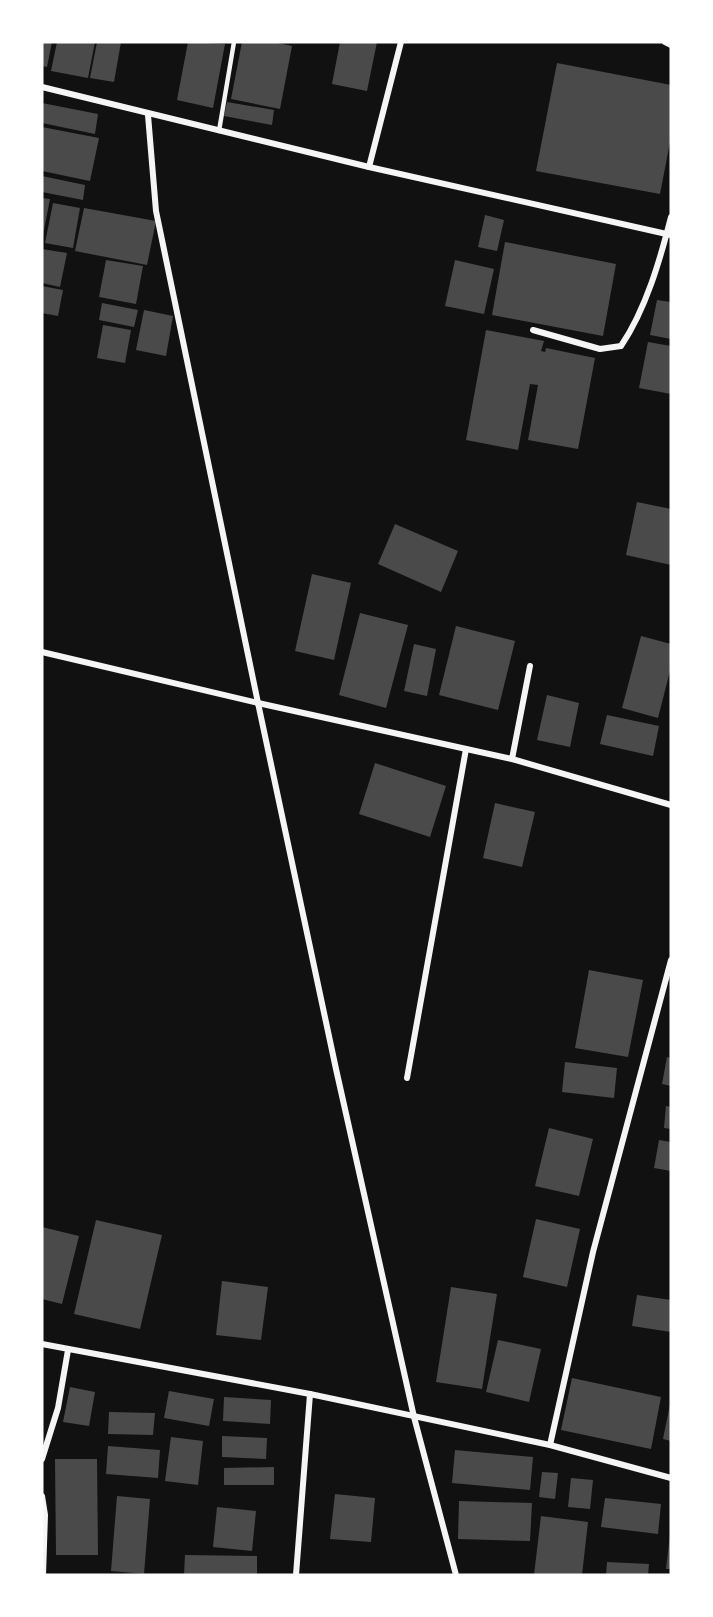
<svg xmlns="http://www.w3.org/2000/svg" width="713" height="1617" font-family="Helvetica,sans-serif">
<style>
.building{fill:#4a4a4a}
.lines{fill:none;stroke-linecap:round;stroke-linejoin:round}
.service{stroke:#f5f5f5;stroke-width:4.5}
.minor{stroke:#f5f5f5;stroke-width:6}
</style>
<rect width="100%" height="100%" fill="#111"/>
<g class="building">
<path d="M42 42H52L47 67 42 66Z"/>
<path d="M57 42H95L88 78 51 71Z"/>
<path d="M97 42H121L114 82 90 78Z"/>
<path d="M188 42 225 44 213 108 177 100Z"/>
<path d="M242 42H273L292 46 280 109 231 99Z"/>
<path d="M340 42H377L367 91 332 84Z"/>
<path d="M557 63 671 85V137L660 194 536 171Z"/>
<path d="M227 102 274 110 272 125 224 116Z"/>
<path d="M42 103 98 114 95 134 42 123Z"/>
<path d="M42 127 99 138 90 181 42 171Z"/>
<path d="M42 176 85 185 83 200 42 192Z"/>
<path d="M42 198 50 199 43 235H42Z"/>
<path d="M53 203 80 208 73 248 45 243Z"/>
<path d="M84 208 156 221 147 265 75 251Z"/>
<path d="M485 215 504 220 497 251 478 247Z"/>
<path d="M505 242 616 264 603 336 492 315Z"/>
<path d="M42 249 67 253 60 287 42 283Z"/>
<path d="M106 260 143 266 136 304 99 297Z"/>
<path d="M455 260 494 269 484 314 445 306Z"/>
<path d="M42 286 63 290 58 316 42 313Z"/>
<path d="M657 300 671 302V339L650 335Z"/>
<path d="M102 303 138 310 134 327 99 320Z"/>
<path d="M144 310 173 316 166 356 136 350Z"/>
<path d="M103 325 131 330 125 363 97 358Z"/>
<path d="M486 330 544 341 541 351 545 352 546 348 595 358 578 449 528 440 538 385 530 384 518 450 466 440Z"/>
<path d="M648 342 671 346V394L639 388Z"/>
<path d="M637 502 671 509V565L626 555Z"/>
<path d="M395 524 458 551 441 592 378 564Z"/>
<path d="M312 574 351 583 334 660 295 651Z"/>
<path d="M360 613 408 625 386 708 339 695Z"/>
<path d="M456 626 515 641 498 710 439 695Z"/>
<path d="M641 636 671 644V667L658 718 622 708Z"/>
<path d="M414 644 436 649 427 696 404 691Z"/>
<path d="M547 695 579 703 570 747 537 740Z"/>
<path d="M607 715 659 726 653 756 600 744Z"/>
<path d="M375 763 446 786 430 837 359 814Z"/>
<path d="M495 803 535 812 522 867 483 858Z"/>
<path d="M589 970 643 980 628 1057 575 1048Z"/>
<path d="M667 1057 671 1058V1086L662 1084Z"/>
<path d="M565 1062 617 1068 614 1098 562 1092Z"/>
<path d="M666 1106 671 1107V1129L664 1128Z"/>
<path d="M549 1128 593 1139 579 1196 535 1186Z"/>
<path d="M659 1140 671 1142V1171L654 1168Z"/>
<path d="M536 1219 580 1229 567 1287 523 1277Z"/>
<path d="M96 1220 162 1235 140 1329 74 1314Z"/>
<path d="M42 1227 79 1236 62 1304 42 1299Z"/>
<path d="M222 1281 268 1287 261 1340 216 1335Z"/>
<path d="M451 1287 497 1294 482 1389 436 1382Z"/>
<path d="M637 1295 671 1300V1332L632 1326Z"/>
<path d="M498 1340 541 1349 529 1402 486 1392Z"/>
<path d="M572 1378 661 1397 651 1449 561 1430Z"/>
<path d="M70 1387 95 1392 89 1426 63 1422Z"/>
<path d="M169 1391 214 1399 209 1426 164 1418Z"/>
<path d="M224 1397 271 1400 270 1424 223 1421Z"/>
<path d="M670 1404H671V1441L663 1439Z"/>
<path d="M109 1412 155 1413 153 1435 108 1434Z"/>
<path d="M222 1436 267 1438 266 1459 222 1457Z"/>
<path d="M171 1437 203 1441 198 1485 165 1481Z"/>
<path d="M108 1446 160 1450 158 1478 106 1474Z"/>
<path d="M455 1450 533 1457 530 1490 452 1483Z"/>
<path d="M55 1459H97L98 1555H56Z"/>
<path d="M274 1467V1485H224V1468Z"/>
<path d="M542 1472 558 1473 555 1499 539 1497Z"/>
<path d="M571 1478 593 1480 590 1509 568 1507Z"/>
<path d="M335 1494 375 1498 371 1542 330 1539Z"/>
<path d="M117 1496 150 1499 144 1574 111 1571Z"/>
<path d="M605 1498 661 1504 658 1534 601 1527Z"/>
<path d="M459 1501 532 1503 530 1541 458 1539Z"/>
<path d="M217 1507 256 1511 252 1551 213 1547Z"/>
<path d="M541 1516 588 1522 582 1575H534Z"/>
<path d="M670 1535H671V1569H666Z"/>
<path d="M185 1555 257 1556V1575H184Z"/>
<path d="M607 1562 649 1564 648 1575H606Z"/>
</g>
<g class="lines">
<path class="service" d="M219 131 234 42"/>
<g class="minor">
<path d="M665 42 671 45"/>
<path d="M42 87 369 167 671 235"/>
<path d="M148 115 156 211 258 703 336 1069 414 1417 456 1575"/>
<path d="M369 167 401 42"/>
<path d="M533 330 600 349 621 346C646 309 660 260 671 217"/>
<path d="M42 652 258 703 512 759 671 805"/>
<path d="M512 759 530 666"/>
<path d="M407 1078 466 749"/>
<path d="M42 1344 310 1394 550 1445 671 1478"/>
<path d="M550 1445 593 1252 671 960"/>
<path d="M42 1459 58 1408 68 1350"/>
<path d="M42 1496 45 1515 43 1575"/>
<path d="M296 1575 310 1394"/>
</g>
</g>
<rect width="713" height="1617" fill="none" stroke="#ffffff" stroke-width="87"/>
</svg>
